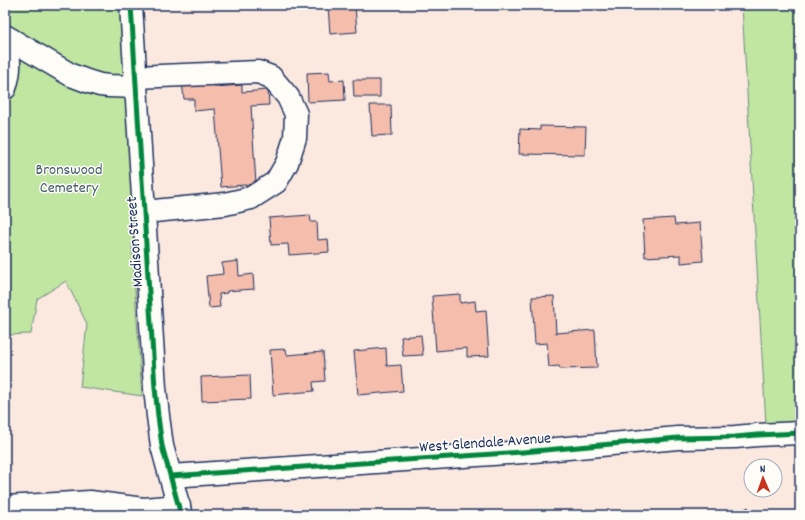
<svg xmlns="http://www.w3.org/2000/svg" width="805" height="520" font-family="Dekko,sans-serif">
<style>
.green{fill:#c1e6a1;stroke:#6e8a80}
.building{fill:#f5bdac;stroke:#1b2f5e}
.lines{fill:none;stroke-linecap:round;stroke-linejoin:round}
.minor-casing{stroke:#1b2f5e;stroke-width:25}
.minor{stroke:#fdfcf7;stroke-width:22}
.cycleway-casing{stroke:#fdfcf7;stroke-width:8}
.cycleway{stroke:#00873e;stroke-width:5}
.labels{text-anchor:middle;stroke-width:3;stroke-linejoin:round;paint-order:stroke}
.park-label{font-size:16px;fill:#445d6f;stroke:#fdfcf7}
.street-label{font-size:16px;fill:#1b2f5e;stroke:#fdfcf7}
</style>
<rect width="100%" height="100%" fill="#fbe9e0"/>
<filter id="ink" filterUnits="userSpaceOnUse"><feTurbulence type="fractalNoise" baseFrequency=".025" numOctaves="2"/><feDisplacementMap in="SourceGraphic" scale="8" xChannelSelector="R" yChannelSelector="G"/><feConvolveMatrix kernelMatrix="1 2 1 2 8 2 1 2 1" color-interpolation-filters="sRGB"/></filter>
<g filter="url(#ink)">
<g class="green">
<path d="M5 5H121L138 244H132L142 396 80 387 87 324 66 281 37 299 31 334 5 335Z"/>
<path d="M742 5H800V423L766 425Z"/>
</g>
<g class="building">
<path d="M328 5H355L357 32 330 34Z"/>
<path d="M329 72 330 81 344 80 345 100 308 102 307 73Z"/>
<path d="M215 79V87L242 85V92L268 90 269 105 251 106 256 184 221 187 215 109 194 111V99H184L182 82Z"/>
<path d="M353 80H380V97H354Z"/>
<path d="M370 105H391L392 135 372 136Z"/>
<path d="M540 126 586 127 585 155 519 154 520 129 540 130Z"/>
<path d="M310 215 311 222H317L318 240 328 239 329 252 289 255 288 244 271 245 269 218Z"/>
<path d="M674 218 675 225 700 223 703 261 681 263V255L645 257 643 220Z"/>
<path d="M238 261 239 276 253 274 254 289 227 291V293L219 294 220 307 209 308 206 276 223 274 222 263Z"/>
<path d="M460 294V303L475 301 476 311 486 310 489 356 467 357V348L436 351 432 296Z"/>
<path d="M554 296 556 333 595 330 597 368 560 369 559 366 549 367 547 343 535 344 532 297Z"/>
<path d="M421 335 423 355 403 356 401 337Z"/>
<path d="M386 348 387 366 401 365 403 391 358 395 354 351Z"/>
<path d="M286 349 287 355 323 352 325 381 313 382 314 391 273 395 270 350Z"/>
<path d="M250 375 251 399 202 401 201 377Z"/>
<path d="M748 507 753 515H735Z"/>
</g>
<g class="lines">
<defs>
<g id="minor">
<path d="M131 5 155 388 158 416 162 446 181 515"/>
<path d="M5 36 71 75 87 81 100 85 109 86 136 87"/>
<path d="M5 41C10 59 11 70 5 88"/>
<path d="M135 77 258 72 271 77 288 97 296 114 295 138 287 163 276 182 251 198 225 204 144 212"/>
<path d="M171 476 523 452 678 438 735 437 757 435 800 433"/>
<path d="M5 507 90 502 143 509 179 506"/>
</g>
</defs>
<use href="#minor" class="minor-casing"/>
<use href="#minor" class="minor"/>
<defs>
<g id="cycleway">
<path d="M131 5 155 388 158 416 162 446 181 515"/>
<path d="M171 476 523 452 678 438 735 437 757 435 800 433"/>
</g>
</defs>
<use href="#cycleway" class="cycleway-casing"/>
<use href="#cycleway" class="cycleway"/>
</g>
</g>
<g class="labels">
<g class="park-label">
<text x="69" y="174">Bronswood<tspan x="69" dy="18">Cemetery</tspan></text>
</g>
<g class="street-label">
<text transform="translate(133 242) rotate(-94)" y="6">Madison Street</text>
<text transform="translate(485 441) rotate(-4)" y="6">West Glendale Avenue</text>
</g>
</g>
<rect width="805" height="520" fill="none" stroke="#fdfcf7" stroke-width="20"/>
<rect x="10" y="10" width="785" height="500" fill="none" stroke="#1b2f5e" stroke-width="1.5" filter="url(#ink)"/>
<g transform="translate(763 478) rotate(358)"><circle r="19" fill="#fdfcf7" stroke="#a3aaba"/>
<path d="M0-3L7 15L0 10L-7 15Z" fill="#c8321e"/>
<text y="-6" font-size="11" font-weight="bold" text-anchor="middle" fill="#1b2f5e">N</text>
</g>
</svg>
